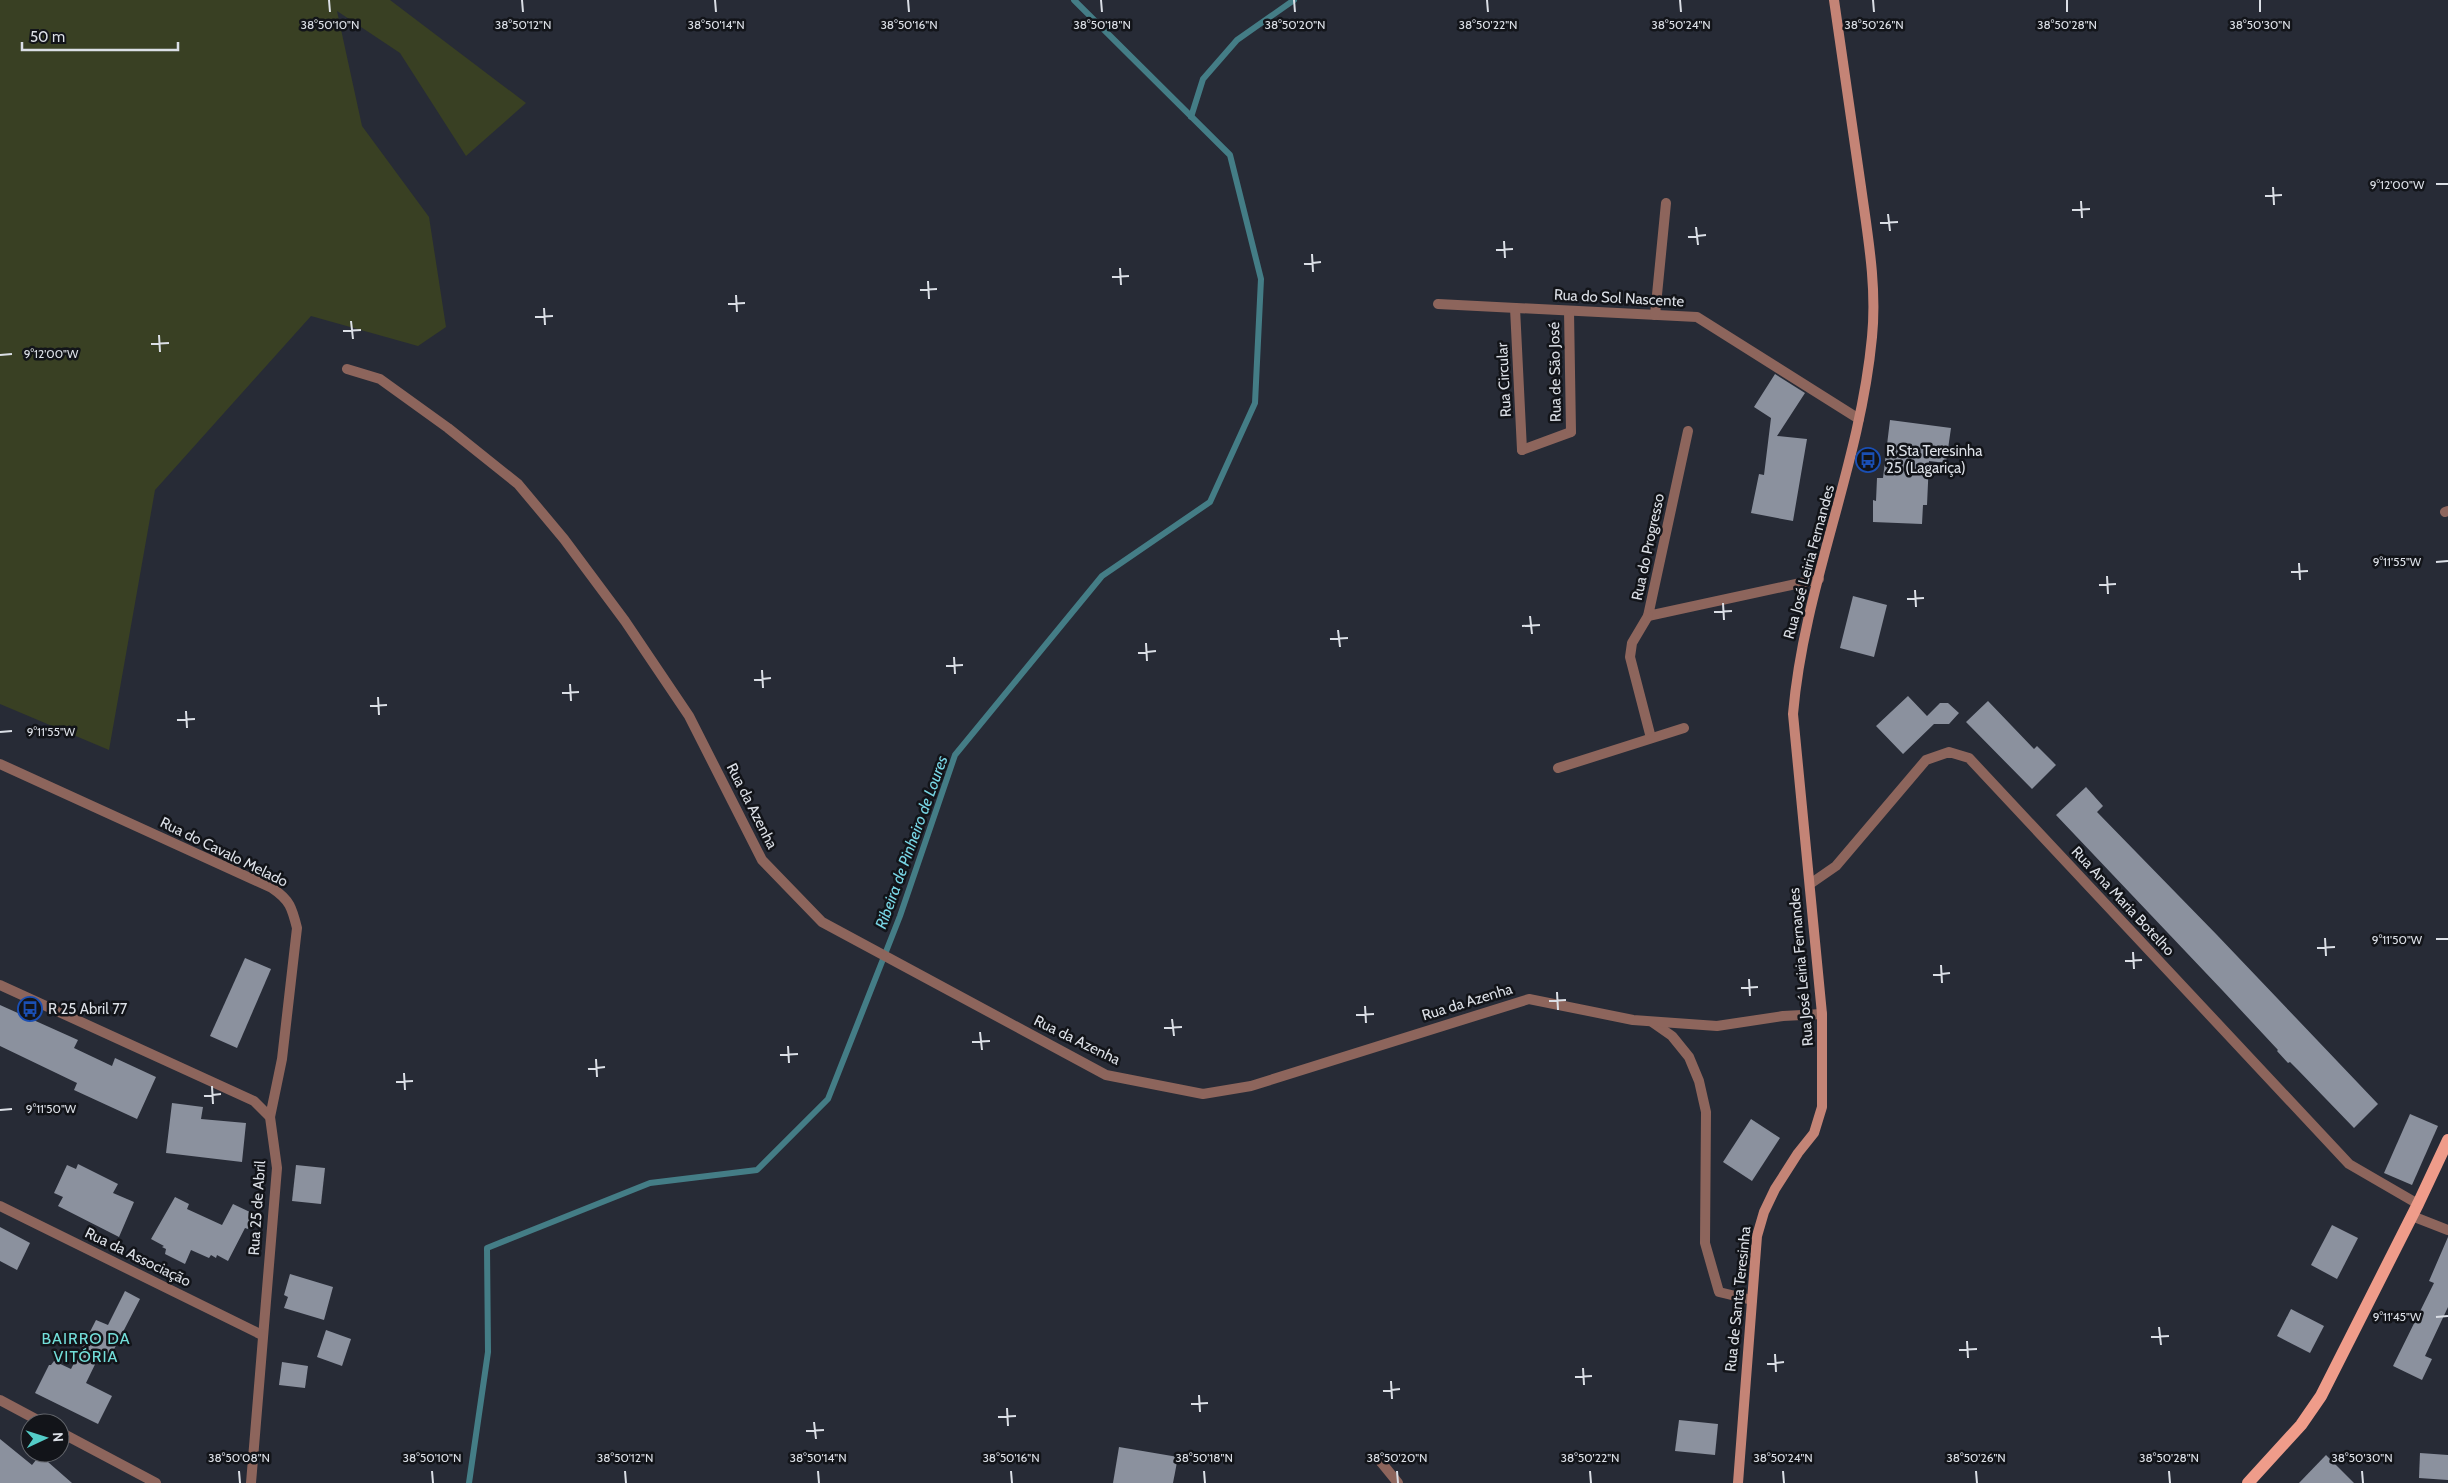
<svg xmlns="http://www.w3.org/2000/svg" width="2448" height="1483" font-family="Cabin,sans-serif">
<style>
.grass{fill:#394023}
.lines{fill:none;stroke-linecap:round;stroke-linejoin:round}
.stream{stroke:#447d86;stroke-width:6}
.building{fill:#8b919e}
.lane{stroke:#8d655c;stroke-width:10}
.street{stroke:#8d655c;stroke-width:10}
.secondary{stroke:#c48476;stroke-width:10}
.primary{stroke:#ef9c8a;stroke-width:12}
.ticks{fill:none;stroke:#dbdfe6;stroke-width:2}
.labels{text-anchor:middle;stroke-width:5;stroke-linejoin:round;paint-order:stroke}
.street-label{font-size:15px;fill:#dbdfe6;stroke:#121419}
.poi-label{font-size:15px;fill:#dbdfe6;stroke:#121419;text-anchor:start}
.water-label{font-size:16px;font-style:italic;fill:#78d6e5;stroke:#121419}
.neighbourhood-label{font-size:16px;letter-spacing:1px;fill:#72ded9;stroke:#121419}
.ticks-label{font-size:12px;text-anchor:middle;fill:#dbdfe6;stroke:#121419;stroke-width:5;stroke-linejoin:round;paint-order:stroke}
</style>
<rect width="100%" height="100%" fill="#272b36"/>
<path class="grass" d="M0 0H390L526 103 466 156 400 53 337 11 362 126 429 217 446 327 418 346 311 316 155 490 109 750 0 704Z"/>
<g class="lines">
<g class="stream">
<path d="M1191 117 1203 79 1237 40 1294 0"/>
<path d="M469 1483 488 1352 487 1248 650 1183 757 1170 828 1099 900 916 955 755 1102 576 1210 502 1255 403 1261 279 1230 155 1074 0"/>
</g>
</g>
<g class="building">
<path d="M1775 374 1805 393 1777 436 1807 439 1793 521 1751 513 1759 474 1764 475 1771 418 1754 407Z"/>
<path d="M1890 420 1951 428 1946 463 1929 461 1927 505H1923L1922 524 1873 522V500L1876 501 1877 478H1883Z"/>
<path d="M1853 596 1887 605 1874 657 1840 648Z"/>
<path d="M1908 696 1927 716 1940 703H1948L1959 713 1949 724H1934L1903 754 1876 726Z"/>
<path d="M1988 701 2034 749 2037 746 2056 765 2032 789 1966 722Z"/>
<path d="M2086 787 2103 806 2097 812 2217 935 2378 1104 2354 1128 2297 1069 2290 1062 2288 1063 2277 1051 2278 1050 2223 991 2056 815Z"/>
<path d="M245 958 271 969 237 1048 210 1036Z"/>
<path d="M0 1005 78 1040 74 1048 112 1066 115 1058 156 1077 137 1119 74 1090 77 1083 0 1046Z"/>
<path d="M172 1103 203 1107 201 1119 246 1123 242 1162 166 1153Z"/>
<path d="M2410 1114 2438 1126 2412 1185 2384 1173Z"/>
<path d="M1751 1119 1780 1138 1752 1181 1723 1162Z"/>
<path d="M78 1164 118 1184 113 1193 134 1202 119 1237 58 1206 63 1197 54 1193 67 1165 76 1169Z"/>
<path d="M296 1165 325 1168 321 1204 292 1201Z"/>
<path d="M175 1197 189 1204 187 1209 222 1225 233 1204 252 1213 248 1229 245 1228 228 1261 217 1255 216 1258 211 1255 209 1258 191 1250 185 1264 165 1254 166 1249 162 1247 164 1246 151 1239Z"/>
<path d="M2332 1225 2358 1238 2337 1279 2311 1265Z"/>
<path d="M0 1227 30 1243 17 1270 0 1261Z"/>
<path d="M2448 1237V1307L2425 1356 2432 1359 2422 1380 2393 1366 2434 1283 2429 1281Z"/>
<path d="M290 1274 333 1287 324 1320 284 1308 288 1297 284 1295Z"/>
<path d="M125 1291 140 1299 110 1357 101 1352 86 1383 112 1396 98 1424 35 1393 49 1365H51L54 1361 71 1369 96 1320 108 1325Z"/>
<path d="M2291 1309 2324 1326 2310 1353 2277 1336Z"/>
<path d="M326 1330 351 1339 342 1366 317 1357Z"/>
<path d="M282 1362 308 1366 305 1388 279 1385Z"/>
<path d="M1679 1420 1718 1424 1715 1455 1675 1451Z"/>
<path d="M0 1439 32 1465 40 1455 72 1483H0Z"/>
<path d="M1119 1447 1178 1457 1173 1483H1113Z"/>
<path d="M2420 1453 2448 1455V1480L2419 1478Z"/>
<path d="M2326 1455 2354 1483H2299Z"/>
</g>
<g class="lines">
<g class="lane">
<path d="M1522 450 1571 432"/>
<path d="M1652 1022 1672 1036 1689 1057 1699 1081 1706 1112 1705 1243 1719 1292 1752 1300"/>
<path d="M2412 1216 2448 1230"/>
</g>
<g class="street">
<path d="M1438 304 1697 317 1859 419"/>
<path d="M1515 308 1522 450"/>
<path d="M1569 311 1571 432"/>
<path d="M1655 315 1666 203"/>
<path d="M347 369 380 379 448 428 518 484 564 539 625 621 689 716 762 860 822 922 1106 1075 1203 1094 1251 1086 1529 999 1633 1020 1717 1026 1783 1016 1822 1014"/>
<path d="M1688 431 1648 616 1819 579"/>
<path d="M2445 512 2448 511"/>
<path d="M1648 616 1632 643 1630 657 1651 738"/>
<path d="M0 764 272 888C290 900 292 908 297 928L282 1059 270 1117"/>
<path d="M1558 768 1684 728"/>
<path d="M1810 884 1836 866 1926 760 1949 752 1969 758 2349 1164 2418 1204"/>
<path d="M0 985 254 1101 270 1117 277 1168 251 1483"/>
<path d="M0 1206 262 1335"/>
<path d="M0 1400 43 1423"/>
<path d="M60 1432 156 1483"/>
<path d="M1381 1462 1398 1483"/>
</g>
<path class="secondary" d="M1738 1483 1757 1236 1764 1212 1775 1189 1798 1153 1814 1133 1822 1107V1014L1793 714C1804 585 1860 466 1872 337 1877 287 1868 237 1861 187 1852 125 1843 62 1834 0"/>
<path class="primary" d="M2248 1483 2301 1425 2321 1396 2418 1204 2448 1140"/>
</g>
<path class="ticks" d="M329 0 330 12M522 0 523 12M715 0 716 12M908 0 909 12M1101 0 1102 12M1294 0 1295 12M1487 0 1488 12M1680 0 1681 12M1873 0 1874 12M2067 0V12M2260 0V12M2436 184H2448M2273 187 2274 205M2265 196 2282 195M2081 201 2082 218M2072 210 2090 209M1888 214 1890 231M1880 223 1898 222M1696 227 1698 245M1688 237 1706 235M1504 241 1505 258M1496 250 1513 249M1312 254 1313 272M1304 264 1321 262M1120 268 1121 285M1112 277 1129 276M928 281 929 299M920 290 937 289M736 295 737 312M728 304 745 303M544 308 545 325M535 317 553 316M351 321 353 339M343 331 361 330M159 335 160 352M151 344 169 343M0 355 12 354M2436 562 2448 561M2299 563 2300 580M2291 572 2308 571M2107 576 2108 594M2099 585 2116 584M1915 590 1916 607M1907 599 1924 598M1723 603 1724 620M1714 612 1732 611M1530 616 1532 634M1522 626 1540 625M1338 630 1340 647M1330 639 1348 638M1146 643 1147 661M1138 653 1156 651M954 657 955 674M946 666 963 665M762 670 763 688M754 680 771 678M570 684 571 701M562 693 579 692M378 697 379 715M370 706 387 705M186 711 187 728M177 720 195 719M0 732 12 731M2325 938 2326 956M2436 939H2448M2317 948 2335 947M2133 952 2134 969M2125 961 2142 960M1941 965 1942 983M1933 975 1950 973M1749 979 1750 996M1741 988 1758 987M1557 992 1558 1010M1549 1001 1566 1000M1365 1006 1366 1023M1356 1015 1374 1014M1172 1019 1174 1036M1164 1028 1182 1027M980 1032 982 1050M972 1042 990 1041M788 1046 789 1063M780 1055 798 1054M596 1059 597 1077M588 1069 605 1067M404 1073 405 1090M396 1082 413 1081M212 1086 213 1104M204 1096 221 1094M0 1110 12 1109M2436 1317 2448 1316M2159 1327 2161 1345M2151 1337 2169 1336M1967 1341 1968 1358M1959 1350 1977 1349M1775 1354 1776 1372M1767 1364 1784 1362M1583 1368 1584 1385M1575 1377 1592 1376M1391 1381 1392 1399M1383 1391 1400 1389M1199 1395 1200 1412M1191 1404 1208 1403M1007 1408 1008 1426M998 1417 1016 1416M814 1422 816 1439M806 1431 824 1430M239 1471 240 1483M432 1471 433 1483M625 1471 626 1483M818 1471 819 1483M1011 1471 1012 1483M1204 1471 1205 1483M1397 1471 1398 1483M1590 1471 1591 1483M1783 1471 1784 1483M1976 1471 1977 1483M2169 1471 2170 1483M2362 1471 2363 1483"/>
<defs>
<symbol id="bus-ring" viewBox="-11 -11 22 22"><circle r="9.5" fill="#121419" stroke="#1a4fb4" stroke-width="1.5"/><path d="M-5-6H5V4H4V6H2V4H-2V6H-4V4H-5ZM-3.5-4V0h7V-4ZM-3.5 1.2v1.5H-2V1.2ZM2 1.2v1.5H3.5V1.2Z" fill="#1a4fb4"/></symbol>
</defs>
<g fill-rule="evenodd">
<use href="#bus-ring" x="1854" y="446" width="28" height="28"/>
<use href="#bus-ring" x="16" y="995" width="28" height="28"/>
</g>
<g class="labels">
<g class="street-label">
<text transform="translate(1619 298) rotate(3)" y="5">Rua do Sol Nascente</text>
<text transform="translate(1555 372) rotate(-91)" y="5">Rua de São José</text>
<text transform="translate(1504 380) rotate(-93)" y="5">Rua Circular</text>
<text transform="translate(1648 547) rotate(-78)" y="5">Rua do Progresso</text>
<text transform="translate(1809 562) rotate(-75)" y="5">Rua José Leiria Fernandes</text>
<text transform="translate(752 806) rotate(63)" y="5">Rua da Azenha</text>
<text transform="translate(224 852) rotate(26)" y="5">Rua do Cavalo Melado</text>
<text transform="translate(2123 901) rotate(47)" y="5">Rua Ana Maria Botelho</text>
<text transform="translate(1801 967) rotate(-95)" y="5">Rua José Leiria Fernandes</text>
<text transform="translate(1467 1002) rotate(-17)" y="5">Rua da Azenha</text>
<text transform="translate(1077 1040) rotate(26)" y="5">Rua da Azenha</text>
<text transform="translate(257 1208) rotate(-86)" y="5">Rua 25 de Abril</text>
<text transform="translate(138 1257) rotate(26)" y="5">Rua da Associação</text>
<text transform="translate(1738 1299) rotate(-84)" y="5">Rua de Santa Teresinha</text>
</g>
<g class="poi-label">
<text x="1886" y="456">R Sta Teresinha<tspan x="1886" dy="17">25 (Lagariça)</tspan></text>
<text x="48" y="1014">R 25 Abril 77</text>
</g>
<g class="water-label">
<text transform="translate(911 842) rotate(-70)" y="6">Ribeira de Pinheiro de Loures</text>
</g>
<g class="neighbourhood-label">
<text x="86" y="1344">BAIRRO DA<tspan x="86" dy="18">VITÓRIA</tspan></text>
</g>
</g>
<g class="ticks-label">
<text x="330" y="29">38°50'10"N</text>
<text x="523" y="29">38°50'12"N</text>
<text x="716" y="29">38°50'14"N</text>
<text x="909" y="29">38°50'16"N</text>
<text x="1102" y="29">38°50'18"N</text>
<text x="1295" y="29">38°50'20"N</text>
<text x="1488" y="29">38°50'22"N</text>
<text x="1681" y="29">38°50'24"N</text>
<text x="1874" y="29">38°50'26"N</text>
<text x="2067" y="29">38°50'28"N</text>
<text x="2260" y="29">38°50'30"N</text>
<text x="2397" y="189">9°12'00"W</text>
<text x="51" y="358">9°12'00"W</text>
<text x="2397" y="566">9°11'55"W</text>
<text x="51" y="736">9°11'55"W</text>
<text x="2397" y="944">9°11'50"W</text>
<text x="51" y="1113">9°11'50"W</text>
<text x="2397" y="1321">9°11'45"W</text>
<text x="239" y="1462">38°50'08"N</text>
<text x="432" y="1462">38°50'10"N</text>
<text x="625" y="1462">38°50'12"N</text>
<text x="818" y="1462">38°50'14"N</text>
<text x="1011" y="1462">38°50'16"N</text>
<text x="1204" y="1462">38°50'18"N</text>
<text x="1397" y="1462">38°50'20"N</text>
<text x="1590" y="1462">38°50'22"N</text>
<text x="1783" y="1462">38°50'24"N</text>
<text x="1976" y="1462">38°50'26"N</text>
<text x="2169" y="1462">38°50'28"N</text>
<text x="2362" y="1462">38°50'30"N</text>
</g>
<g transform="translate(45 1438) rotate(86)"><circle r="24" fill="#121419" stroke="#62656b"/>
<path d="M0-4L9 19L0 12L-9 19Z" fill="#54cdc8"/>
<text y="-8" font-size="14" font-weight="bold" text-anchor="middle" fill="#dbdfe6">N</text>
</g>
<path d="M22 42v8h156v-8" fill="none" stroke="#dbdfe6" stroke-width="2.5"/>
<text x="30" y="42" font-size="15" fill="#dbdfe6" stroke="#121419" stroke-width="4" paint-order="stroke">50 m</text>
</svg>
